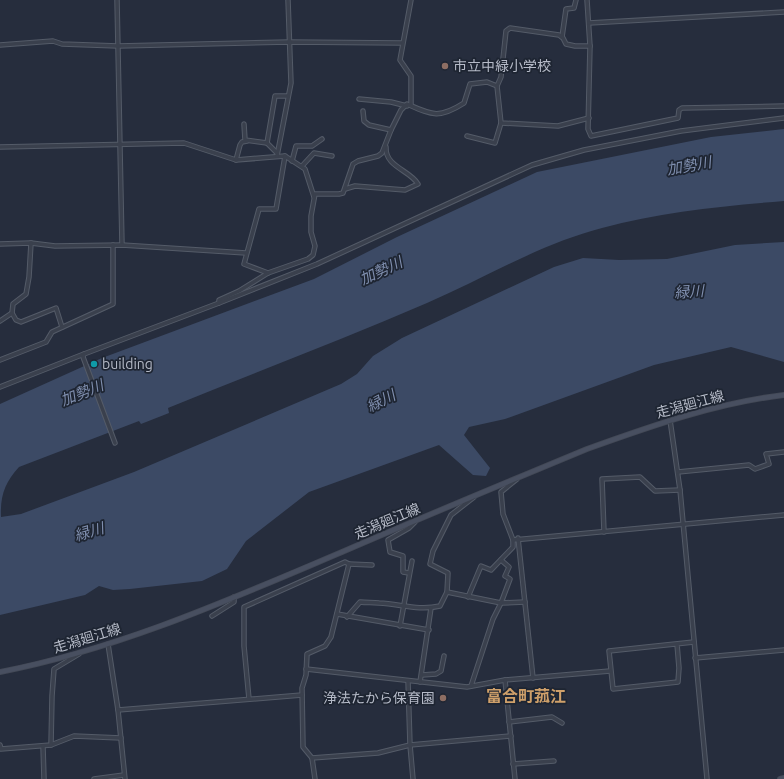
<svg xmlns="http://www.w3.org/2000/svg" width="784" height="779" font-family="Ubuntu,'Noto Sans JP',sans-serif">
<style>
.water{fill:#3c4a65}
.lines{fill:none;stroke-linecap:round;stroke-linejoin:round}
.street-casing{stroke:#545b68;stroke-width:5.5}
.secondary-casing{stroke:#434956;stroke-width:6}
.street{stroke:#3a404d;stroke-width:3.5}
.secondary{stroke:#484f60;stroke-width:4.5}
.education-dot{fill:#8d6e63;stroke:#1e2532;stroke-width:1.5}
.culture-dot{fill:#0f9aa8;stroke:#1e2532;stroke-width:1.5}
.labels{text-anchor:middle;stroke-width:3.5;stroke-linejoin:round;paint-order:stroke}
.poi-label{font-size:14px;fill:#b6bbc8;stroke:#1e2532;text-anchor:start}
.street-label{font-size:14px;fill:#b6bbc8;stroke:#1e2532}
.water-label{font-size:15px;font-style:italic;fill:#7f8eae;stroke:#1e2532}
.quarter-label{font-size:16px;font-weight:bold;fill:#cfa06a;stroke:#1e2532}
</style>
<rect width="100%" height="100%" fill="#262d3d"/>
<path class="water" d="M784 129V201C723 206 661 212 602 228 540 244 485 278 427 303 341 340 254 373 168 408L169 413 141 424 139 421 19 467C5 482 0 496 1 517L21 514 134 472 341 384 357 374 373 356 402 338 554 267 583 258 619 260 667 259 735 245 784 242V362L731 347 654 365 505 419 469 427 464 435 490 468 486 476 473 475 439 445 309 492 246 541 227 569 202 581 130 589 113 590 99 586 85 595 0 615V404L102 358 314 279 397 237 537 172 711 137Z"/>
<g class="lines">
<defs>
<g id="street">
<path d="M117 0 122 245"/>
<path d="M587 0 590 46 588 129 591 136 678 118 679 110 682 108 784 106"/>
<path d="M589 23 784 12"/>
<path d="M562 37 566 9 574 8 576 0"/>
<path d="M0 45 53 41 62 44 118 46 289 42 402 43"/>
<path d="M359 99 391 102 407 106"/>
<path d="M411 105V76L400 60 411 0"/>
<path d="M363 111 364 121 369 125 391 130"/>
<path d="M589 118 558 126 501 123 497 86 501 77 506 31 510 28 559 35 563 38 566 44 575 46H590"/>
<path d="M244 124 245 140 267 143"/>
<path d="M467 136 495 143 501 123"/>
<path d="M0 147 184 143 236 160 285 156 305 169 314 197"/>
<path d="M277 153 267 143 275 96H288"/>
<path d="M277 156 291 83 288 0"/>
<path d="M236 160 240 145 242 142 247 141"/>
<path d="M292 161 296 146H312L322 139"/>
<path d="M302 166 314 153 332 156"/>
<path d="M345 189 355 186 405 190 418 184C410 170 385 167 386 147"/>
<path d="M0 244 31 243 55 246 122 245 246 253"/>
<path d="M268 273 244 264 259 209H276L285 156"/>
<path d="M219 303 317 264 532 165 584 150 681 131 784 118"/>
<path d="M12 313 16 320 21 322 56 308 62 327"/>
<path d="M0 321 12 313 13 304 26 294 29 277 31 243"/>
<path d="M0 360 46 342 52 332 113 304V245"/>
<path d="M0 387 84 354"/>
<path d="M670 420 680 490 707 779"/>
<path d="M115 443 83 357 84 354 219 303V300L239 291 268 273 308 259 313 255 315 246 311 232V216L315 194H339L343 193 353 164 358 161 378 156 382 153 391 130 401 110 407 104C432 115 439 119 464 103L470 84 487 82 497 86"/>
<path d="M678 472 749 465 755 469 769 464 766 454 784 452"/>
<path d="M604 532 602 479 640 477 655 491 680 490"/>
<path d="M518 538 533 678"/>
<path d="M513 540 784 515"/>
<path d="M349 564 372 565"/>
<path d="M409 573 403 572V556L390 552 388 540 409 528 415 522"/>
<path d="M447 592 501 603 525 602"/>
<path d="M468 597 481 566 491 570 513 547V540L503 514 501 492 517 479"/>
<path d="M337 614 429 630"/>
<path d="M212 616 234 602V597"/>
<path d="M347 617 360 602C367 603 373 602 379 603 401 604 418 611 440 606L447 592 448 573 430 564 433 551 451 515 474 497"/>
<path d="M400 626 412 561"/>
<path d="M108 644 118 710 125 779"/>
<path d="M677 644 679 668 678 682 613 689 609 651 694 642"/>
<path d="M695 658 784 650"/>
<path d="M306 669 467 687 505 680 610 671"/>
<path d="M422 675 436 674 441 671 444 656"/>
<path d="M505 680 515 779"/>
<path d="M408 681 410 745 413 779"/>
<path d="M420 682 431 608"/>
<path d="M471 686 493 619 501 603 510 579 505 576 509 567 501 560"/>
<path d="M249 699 244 646V607L345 562 349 564 331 637 325 646 307 654 306 675 302 688 303 747 312 758 315 779"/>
<path d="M118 710 302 695"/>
<path d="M509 722 552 717 562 723"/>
<path d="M0 745 1 749 51 745 74 736 121 738"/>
<path d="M51 745 52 696 54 669 79 654"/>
<path d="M43 746 44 779"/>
<path d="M312 758 378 753 410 745 511 736"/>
<path d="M513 764 554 761"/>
<path d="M94 779 124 775"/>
</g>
<g id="secondary">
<path d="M0 672C119 649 231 599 342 552 423 517 505 483 587 449 651 426 716 403 784 395"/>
<path d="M780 779 784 778"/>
</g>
</defs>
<use href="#street" class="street-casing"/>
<use href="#secondary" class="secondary-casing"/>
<use href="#street" class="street"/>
<use href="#secondary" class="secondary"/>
</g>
<g class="education-dot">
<circle cx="445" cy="66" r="4"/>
<circle cx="443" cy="698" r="4"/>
</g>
<circle class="culture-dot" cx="94" cy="364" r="4"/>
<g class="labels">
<g class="poi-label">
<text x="453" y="71">市立中緑小学校</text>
<text x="102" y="369">building</text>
<text x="435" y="703" text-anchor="end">浄法たから保育園</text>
</g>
<g class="street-label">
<text transform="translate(690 404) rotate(-15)" y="5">走潟廻江線</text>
<text transform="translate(387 521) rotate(-23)" y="5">走潟廻江線</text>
<text transform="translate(87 638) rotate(-17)" y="5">走潟廻江線</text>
</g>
<g class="water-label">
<text transform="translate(689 166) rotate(-10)" y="5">加勢川</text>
<text transform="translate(381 271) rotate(-25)" y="5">加勢川</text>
<text transform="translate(689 292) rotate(-4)" y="5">緑川</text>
<text transform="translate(82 393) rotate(-22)" y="5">加勢川</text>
<text transform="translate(381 401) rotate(-27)" y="5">緑川</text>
<text transform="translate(89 532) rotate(-16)" y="5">緑川</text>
</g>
<g class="quarter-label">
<text x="526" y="702">富合町菰江</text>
</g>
</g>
</svg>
